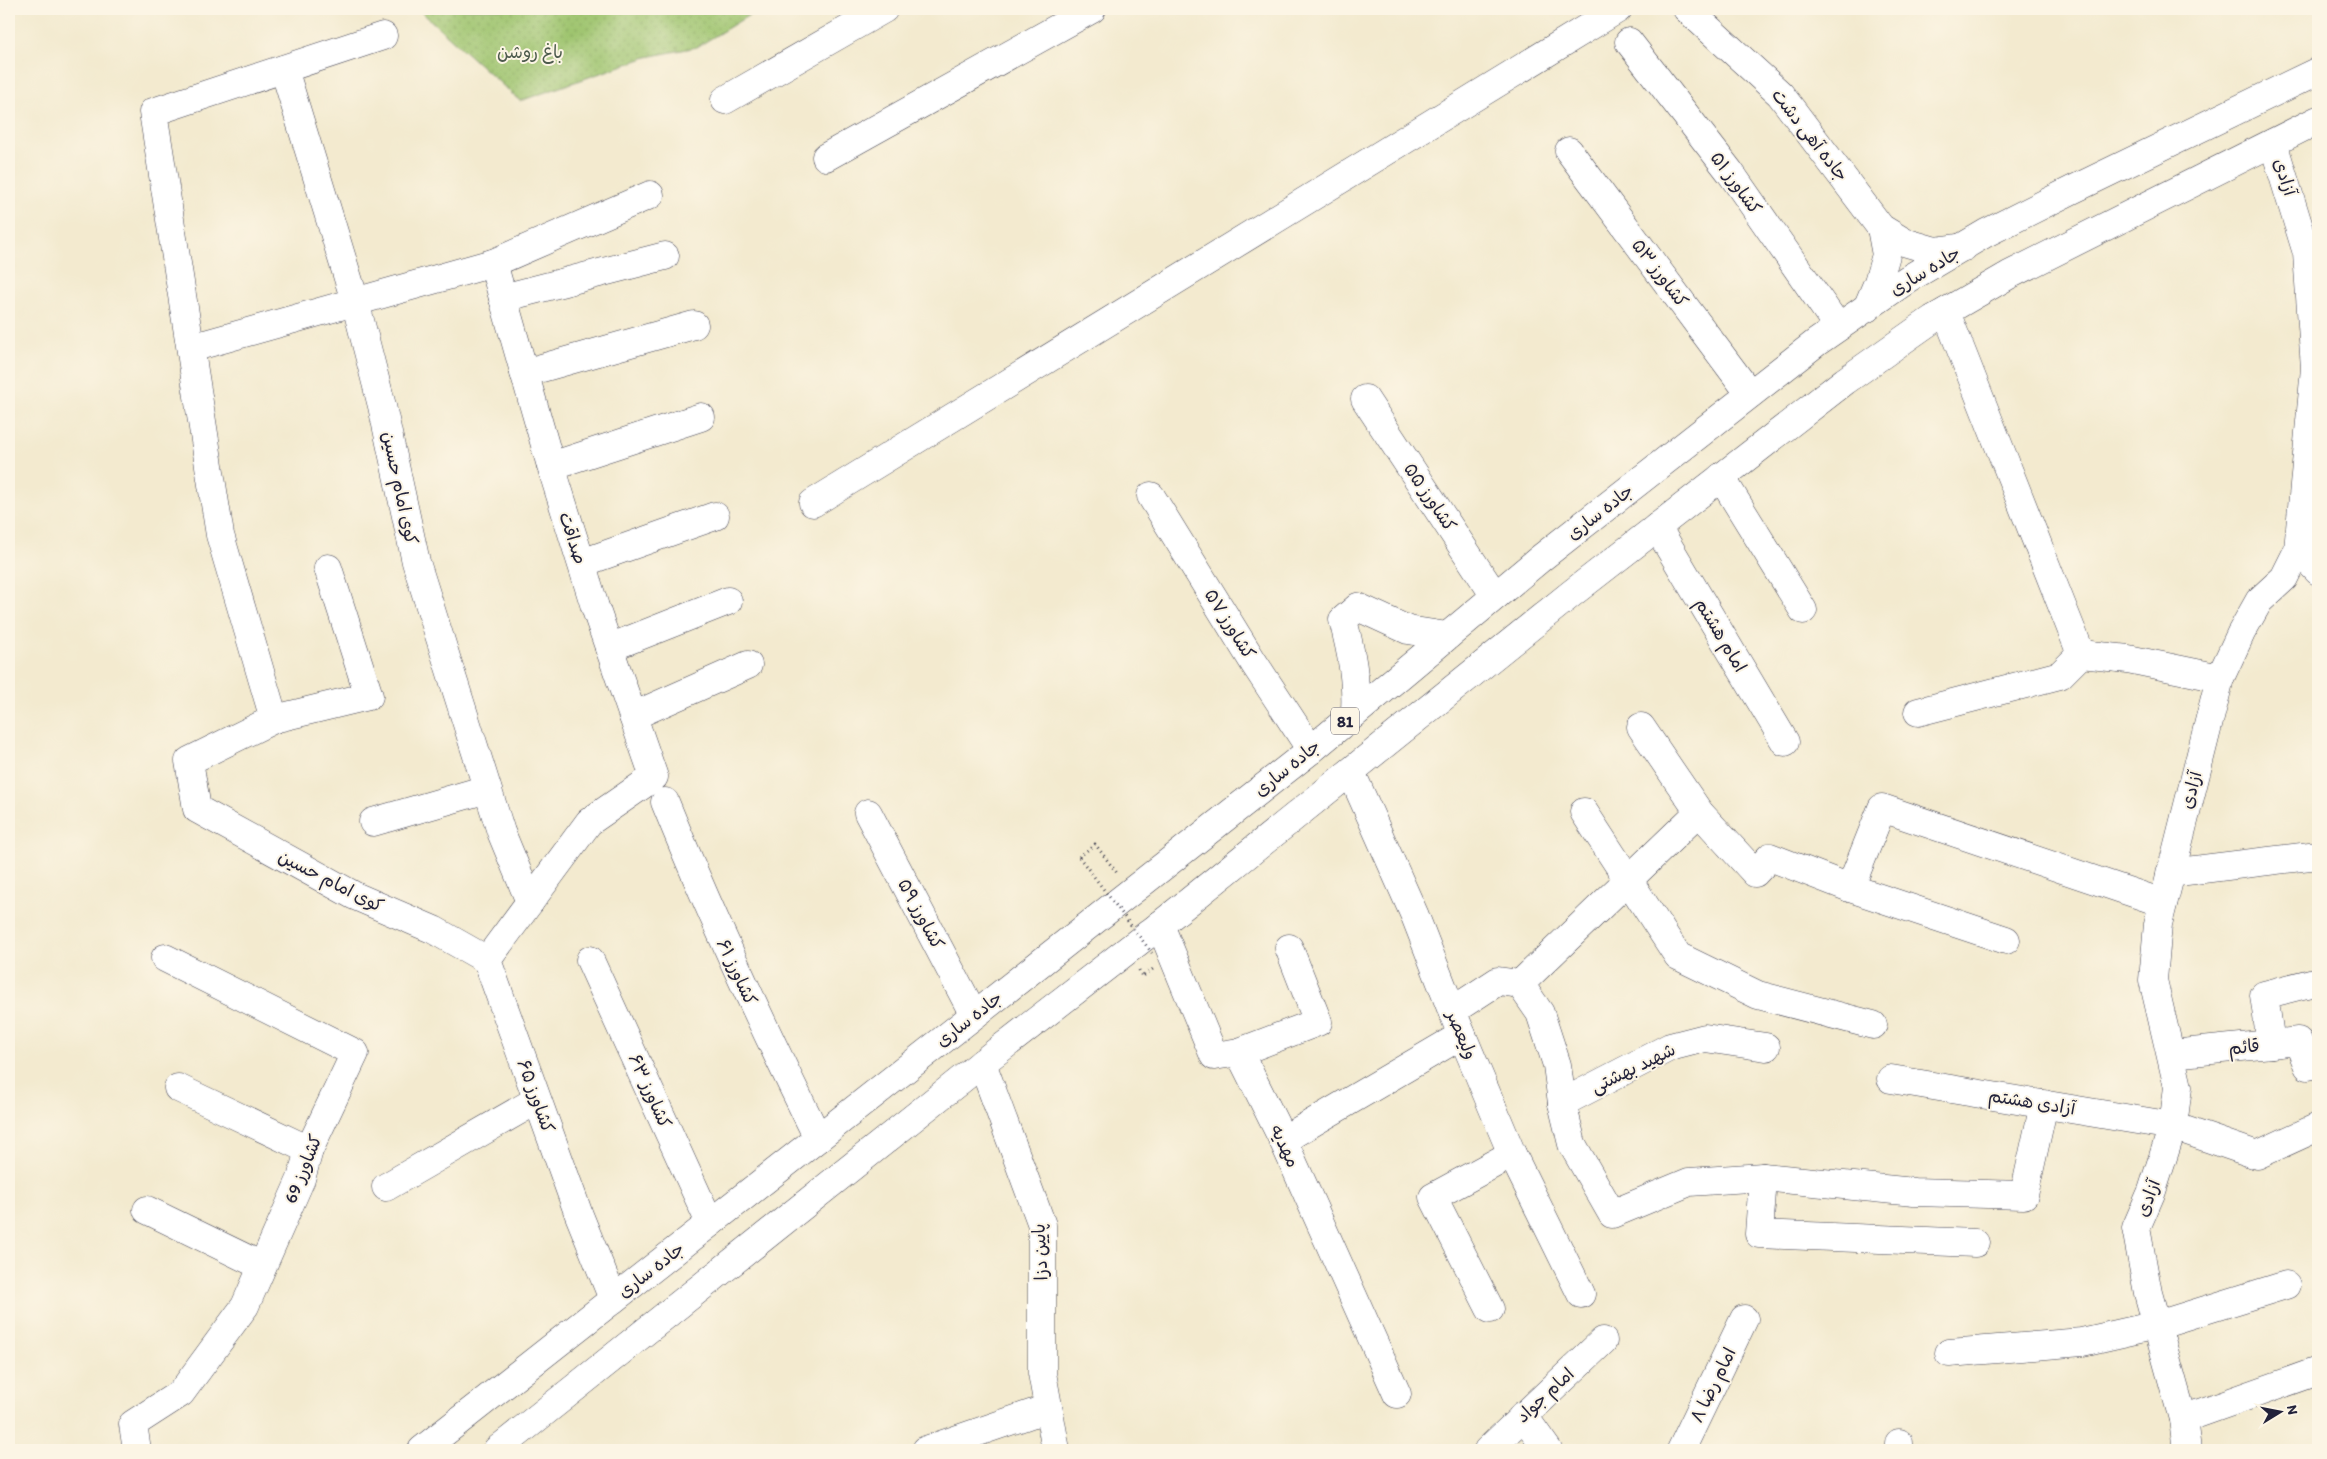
<svg xmlns="http://www.w3.org/2000/svg" width="2327" height="1459" viewBox="0 0 2327 1459" font-family="Itim,'Playpen Sans Arabic',sans-serif">
<defs>
<pattern id="green-dots" width="8" height="8" patternUnits="userSpaceOnUse" patternTransform="scale(1.25)"><rect width="8" height="8" fill="#9ec46e"/><path d="M2 2h.1M6 6h.1" fill="none" stroke="#88a860" stroke-width="1.8" stroke-linecap="round"/></pattern>
</defs>
<rect width="100%" height="100%" fill="#fcf5e5"/>
<filter id="ink" filterUnits="userSpaceOnUse"><feTurbulence type="fractalNoise" baseFrequency=".02" numOctaves="2"/><feDisplacementMap in="SourceGraphic" scale="10" xChannelSelector="R" yChannelSelector="G"/><feConvolveMatrix kernelMatrix="1 2 1 2 8 2 1 2 1" color-interpolation-filters="sRGB"/></filter>
<filter id="wash" filterUnits="userSpaceOnUse"><feTurbulence type="fractalNoise" baseFrequency=".0096" numOctaves="4" result="noise"/><feDisplacementMap in="SourceGraphic" scale="20" xChannelSelector="R" yChannelSelector="G"/><feGaussianBlur stdDeviation="1.12" result="paint"/><feColorMatrix in="noise" values="0 0 0 0 0 0 0 0 0 0 0 0 0 0 0 0 0 1.4 0 .05"/><feComposite in="paint" operator="in"/></filter>
<g filter="url(#wash)">
<rect width="100%" height="100%" fill="#f3eacf"/>
<polygon fill="url(#green-dots)" stroke="#607354" points="418,9 759,9 697,47 647,57 520,101"/>
</g>
<g filter="url(#ink)">
<g fill="none" stroke-linecap="round" stroke-linejoin="round">
<defs>
<g id="minor">
<polyline points="1687,9 1780,94 1881,228 1904,242 1935,251 1964,247"/>
<polyline points="1629,42 1730,172 1838,327"/>
<polyline points="284,69 355,301 382,406 416,562 501,832 530,902"/>
<polyline points="725,100 884,9"/>
<polyline points="1569,151 1750,394"/>
<polyline points="826,157 1092,9"/>
<polyline points="493,263 650,195"/>
<polyline points="503,298 665,256"/>
<polyline points="1867,308 1878,282 1886,255 1881,228"/>
<polyline points="1946,312 2081,654 2128,659 2220,678"/>
<polyline points="191,348 493,263 551,466 595,607 654,777 589,822 487,960 579,1215 613,1299"/>
<polyline points="524,373 694,325"/>
<polyline points="1365,399 1495,596"/>
<polyline points="551,466 701,417"/>
<polyline points="1721,477 1803,610"/>
<polyline points="1151,496 1254,663 1311,750"/>
<polyline points="813,503 1618,9"/>
<polyline points="1657,527 1785,742"/>
<polyline points="2314,545 2298,550 2318,571"/>
<polyline points="582,563 715,516"/>
<polyline points="328,568 369,696 274,719 220,535 153,112 383,36"/>
<polyline points="609,648 728,601"/>
<polyline points="1918,712 2060,675 2081,654"/>
<path d="M1355 713C1357 680 1351 651 1343 620L1358 607 1408 630 1447 636"/>
<polyline points="633,716 748,665"/>
<polyline points="274,719 189,761 197,809 355,896 434,930 487,960"/>
<polyline points="1641,727 1699,812"/>
<polyline points="1351,772 1415,916 1452,1011 1512,1154 1581,1294"/>
<path d="M665 802C711 916 763 1027 818 1138"/>
<polyline points="1584,812 1678,956 1758,995 1873,1025"/>
<polyline points="868,813 974,1015"/>
<polyline points="373,822 487,789"/>
<polyline points="2170,873 2318,855"/>
<polyline points="1850,888 2006,940"/>
<polyline points="1160,925 1214,1056 1239,1052 1283,1140 1397,1394"/>
<polyline points="590,960 710,1223"/>
<polyline points="1520,984 1540,1013 1557,1065 1562,1103 1572,1144 1612,1214 1689,1182 1763,1177 1914,1192 2024,1195 2044,1104"/>
<polyline points="1452,1011 1498,981 1520,984 1699,812 1755,873 1770,857 1850,888 1882,808 2163,903"/>
<polyline points="2271,1044 2298,1041 2308,1066 2318,1062"/>
<polyline points="1239,1052 1318,1022 1289,948"/>
<polyline points="2172,1054 2271,1044 2264,995 2318,981"/>
<polyline points="982,1063 1042,1225 1042,1373 1056,1450"/>
<polyline points="1891,1079 2173,1126 2257,1155 2318,1127"/>
<polyline points="178,1088 309,1150"/>
<polyline points="1562,1103 1670,1047 1705,1038 1766,1047"/>
<polyline points="1283,1140 1462,1035"/>
<polyline points="1763,1177 1759,1234 1975,1243"/>
<polyline points="386,1187 537,1100"/>
<polyline points="147,1210 262,1266"/>
<polyline points="1490,1309 1433,1197 1512,1154"/>
<polyline points="1949,1353 2082,1342 2157,1325 2286,1285"/>
<polyline points="1523,1415 1548,1450"/>
<polyline points="2183,1419 2318,1371"/>
<polyline points="1899,1443 1899,1450"/>
<polyline points="137,1450 133,1424 181,1393 245,1306 301,1179 309,1150 355,1053 165,958"/>
<polyline points="926,1450 1048,1408"/>
<polyline points="1488,1450 1603,1341"/>
<polyline points="1681,1450 1744,1319"/>
<polyline points="2187,1450 2183,1419 2148,1293 2136,1228 2152,1191 2173,1126 2178,1087 2153,980 2158,924 2220,678 2241,633 2259,601 2284,578 2298,550 2315,368 2307,253 2273,143"/>
</g>
<g id="highway">
<polyline points="422,1450 1311,750 1541,558 1817,342 1908,279 1986,233 2072,190 2318,71"/>
<polyline points="497,1450 982,1063 1160,925 1571,594 1845,381 1933,319 2009,275 2318,120"/>
</g>
</defs>
<use href="#minor" stroke="#414051" stroke-width="29"/>
<use href="#highway" stroke="#414051" stroke-width="29"/>
<g stroke="#414051" stroke-width="3" stroke-dasharray="1 4" stroke-linecap="butt">
<polyline points="1079,857 1095,844 1117,873"/>
<polyline points="1139,970 1142,977 1153,969"/>
</g>
<use href="#minor" stroke="#fff" stroke-width="28"/>
<use href="#highway" stroke="#fff" stroke-width="28"/>
<polyline stroke="#414051" stroke-width="3" stroke-dasharray="1 4" stroke-linecap="butt" points="1079,857 1152,953"/>
</g>
</g>
<g text-anchor="middle" dominant-baseline="central" stroke-width="4" stroke-linejoin="round" paint-order="stroke">
<rect fill="#fcf5e5" stroke="#63616e" stroke-width="1" x="1331" y="707.5" width="28" height="27" rx="4"/>
<g font-size="16" font-weight="bold" fill="#22223b">
<text x="1345" y="721">81</text>
</g>
<g font-size="18" fill="#4d5b4d" stroke="#fcf5e5">
<text x="530" y="52">باغ روشن</text>
</g>
<g font-size="18" fill="#22223b" stroke="#fcf5e5">
<text transform="translate(1810 135) rotate(52)">جاده آهی دشت</text>
<text transform="translate(2285 177) rotate(72)">آزادی</text>
<text transform="translate(1736 183) rotate(54)">کشاورز ۵۱</text>
<text transform="translate(1925 271) rotate(-31)">جاده ساری</text>
<text transform="translate(1660 273) rotate(53)">کشاورز ۵۳</text>
<text transform="translate(400 488) rotate(78)">کوی امام حسین</text>
<text transform="translate(1430 497) rotate(56)">کشاورز ۵۵</text>
<text transform="translate(1600 512) rotate(-38)">جاده ساری</text>
<text transform="translate(573 538) rotate(72)">صداقت</text>
<text transform="translate(1230 624) rotate(58)">کشاورز ۵۷</text>
<text transform="translate(1721 635) rotate(59)">امام هشتم</text>
<text transform="translate(1287 768) rotate(-39)">جاده ساری</text>
<text transform="translate(2191 790) rotate(-75)">آزادی</text>
<text transform="translate(331 881) rotate(27)">کوی امام حسین</text>
<text transform="translate(921 914) rotate(62)">کشاورز ۵۹</text>
<text transform="translate(737 972) rotate(65)">کشاورز ۶۱</text>
<text transform="translate(969 1019) rotate(-38)">جاده ساری</text>
<text transform="translate(1462 1035) rotate(67)">ولیعصر</text>
<text transform="translate(2244 1047) rotate(-6)">قائم</text>
<text transform="translate(1633 1068) rotate(-26)">شهید بهشتی</text>
<text transform="translate(650 1091) rotate(66)">کشاورز ۶۳</text>
<text transform="translate(536 1096) rotate(70)">کشاورز ۶۵</text>
<text transform="translate(2032 1102) rotate(9)">آزادی هشتم</text>
<text transform="translate(1285 1146) rotate(65)">مهدیه</text>
<text transform="translate(303 1169) rotate(-68)">کشاورز 69</text>
<text transform="translate(2148 1198) rotate(-69)">آزادی</text>
<text transform="translate(1040 1252) rotate(-93)">پایین دزا</text>
<text transform="translate(651 1270) rotate(-38)">جاده ساری</text>
<text transform="translate(1713 1385) rotate(-64)">امام رضا ۸</text>
<text transform="translate(1545 1395) rotate(-43)">امام جواد</text>
</g>
</g>
<rect width="2327" height="1459" fill="none" stroke="#fcf5e5" stroke-width="30"/>
<g transform="translate(2280 1412) rotate(80)" stroke="#fcf5e5" stroke-width="4" paint-order="stroke">
<path d="M0-4L9 19L0 12L-9 19Z" fill="#22223b"/>
<text y="-8" font-size="14" font-weight="bold" text-anchor="middle" fill="#22223b">N</text>
</g>
</svg>
